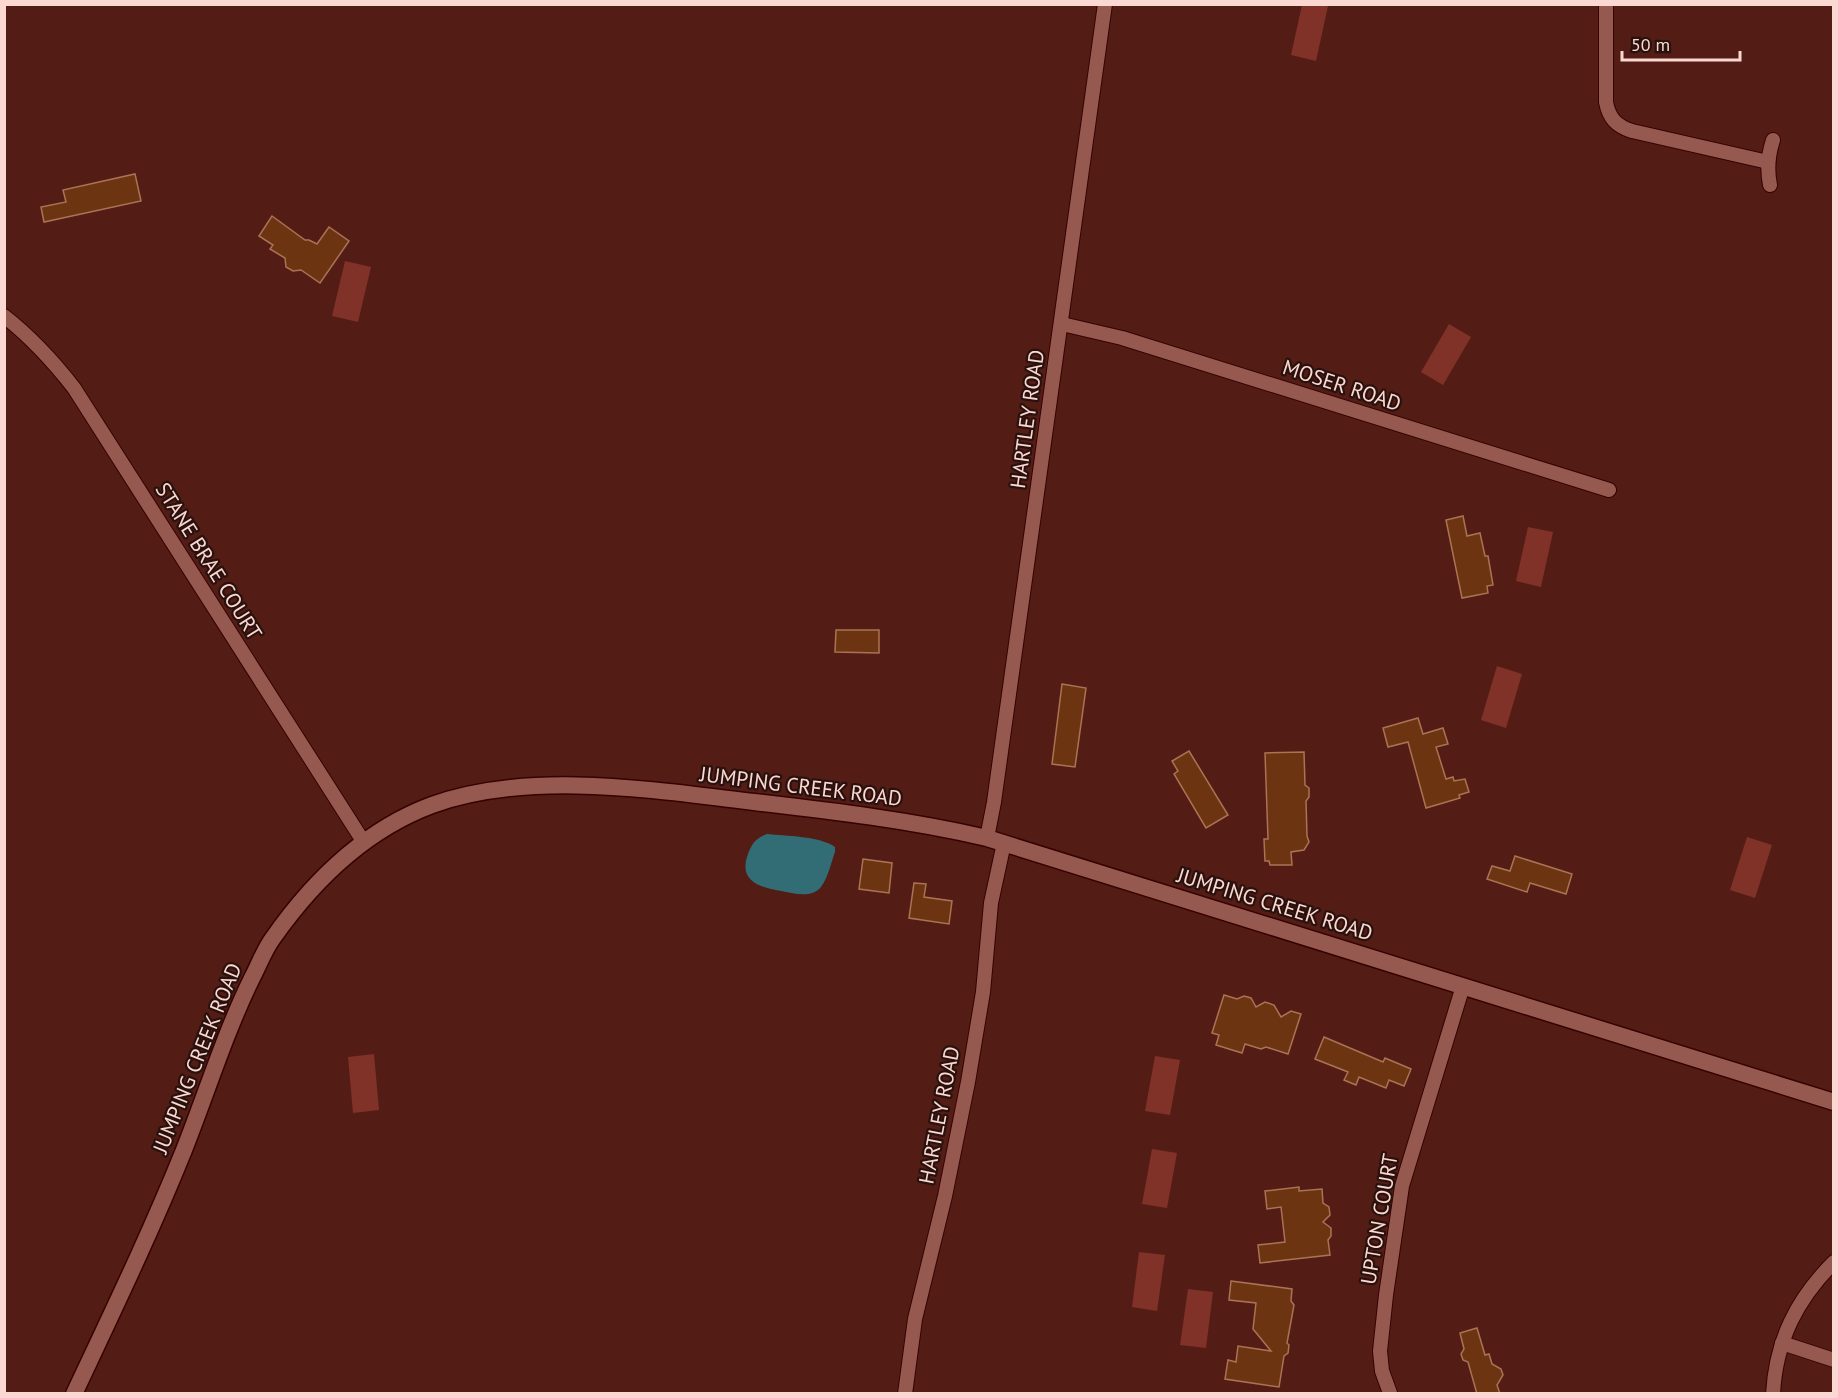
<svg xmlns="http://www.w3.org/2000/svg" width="1838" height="1398" viewBox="0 0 1838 1398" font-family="'PT Sans',sans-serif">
<rect width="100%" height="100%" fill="#531d16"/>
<g fill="#803128">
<polygon points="1302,5 1328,6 1316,61 1291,55"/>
<polygon points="345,261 371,267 358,322 332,316"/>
<polygon points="1449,324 1471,337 1443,385 1421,372"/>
<polygon points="1528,527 1553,532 1541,587 1516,581"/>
<polygon points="1497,666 1522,674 1506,728 1481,720"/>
<polygon points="1747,837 1772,845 1755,898 1730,890"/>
<polygon points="374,1054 379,1110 353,1113 348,1057"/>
<polygon points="1155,1056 1180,1060 1170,1115 1145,1111"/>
<polygon points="1152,1149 1177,1153 1167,1208 1142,1204"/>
<polygon points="1139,1252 1165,1255 1157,1311 1132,1307"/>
<polygon points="1188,1289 1213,1292 1206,1348 1180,1345"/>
</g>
<path fill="#326c75" d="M767 834C785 836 820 836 835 847V852C831 863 828 878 821 887 811 899 793 893 781 891 759 887 738 881 748 854 752 843 756 838 767 834Z"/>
<g fill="#6c3410" stroke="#ab7355" stroke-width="1.5">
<polygon points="135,174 141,201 44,222 41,207 66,202 63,190"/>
<polygon points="272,216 305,240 309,240 317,244 329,227 349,241 320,283 301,270 293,271 286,267 285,258 270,249 273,245 259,236"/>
<polygon points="1463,516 1467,536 1480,533 1485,556 1488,556 1493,585 1487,586 1488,593 1462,598 1446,520"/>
<polygon points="836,630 879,630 879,653 835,652"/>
<polygon points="1062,684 1086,688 1075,767 1052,764"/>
<polygon points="1418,718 1423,734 1443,728 1448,744 1436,747 1446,779 1453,777 1454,781 1465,779 1469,792 1459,795 1460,798 1426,808 1408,742 1388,747 1383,728"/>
<polygon points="1189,751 1228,815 1206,828 1174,774 1178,771 1172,761"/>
<polygon points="1304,752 1305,785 1309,788 1309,797 1306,801 1307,836 1309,842 1304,850 1291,852 1292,865 1270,865 1269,861 1265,861 1264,839 1268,839 1265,753"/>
<polygon points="1515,856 1572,874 1566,894 1530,883 1527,892 1487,879 1492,866 1510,871"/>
<polygon points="863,859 892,863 889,893 859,889"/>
<polygon points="914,883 926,884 924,897 952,901 949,924 909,918"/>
<polygon points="1224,995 1237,999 1244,996 1251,998 1256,1007 1265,1002 1274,1005 1281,1017 1291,1011 1301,1014 1288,1054 1266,1047 1261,1049 1245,1044 1242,1053 1216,1045 1219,1035 1212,1033"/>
<polygon points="1324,1037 1383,1062 1385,1058 1411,1069 1404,1086 1389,1080 1386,1088 1359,1077 1356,1085 1344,1080 1348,1072 1315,1059"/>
<polygon points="1299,1187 1299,1191 1322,1189 1323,1203 1329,1207 1330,1215 1323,1222 1331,1228 1331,1236 1328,1240 1330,1255 1260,1263 1258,1245 1285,1242 1281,1207 1267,1209 1265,1191"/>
<polygon points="1231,1281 1292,1289 1291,1301 1294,1305 1287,1343 1289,1345 1288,1353 1284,1356 1279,1387 1225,1379 1228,1360 1236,1362 1238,1346 1271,1351 1253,1329 1256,1303 1229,1300"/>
<polygon points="1477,1328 1485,1355 1489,1354 1492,1364 1501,1369 1503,1375 1497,1385 1500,1394 1477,1394 1468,1362 1463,1360 1461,1354 1464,1349 1460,1333"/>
</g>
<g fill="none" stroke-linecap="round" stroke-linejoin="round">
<defs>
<g id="minor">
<path d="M1606 4V102C1609 118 1616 126 1632 131L1768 162"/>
<path d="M1770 185C1767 170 1768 155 1773 140"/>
<path d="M4 316C32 338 53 361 74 388L363 841"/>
<polyline points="1062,324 1122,338 1609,490"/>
<polyline points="987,838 994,802 1105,4"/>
<polyline points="1782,1343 1834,1360"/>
<polyline points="1390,1393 1382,1371 1380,1351 1386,1295 1402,1186 1463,986"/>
<polyline points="905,1394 915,1319 945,1196 968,1082 983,992 991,903 1004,843"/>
<path d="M1773 1394C1776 1340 1797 1299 1834 1262"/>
</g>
<path id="secondary" d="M74 1394C112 1313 151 1232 184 1150 207 1092 225 1033 252 978 259 965 264 950 273 938 313 881 365 830 432 805 529 770 653 790 754 802 832 811 910 820 987 838L1834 1102"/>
</defs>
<use href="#minor" stroke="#360201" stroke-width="16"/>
<use href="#secondary" stroke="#360201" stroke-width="19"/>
<use href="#minor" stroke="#965950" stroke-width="14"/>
<use href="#secondary" stroke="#965950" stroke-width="16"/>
</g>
<g text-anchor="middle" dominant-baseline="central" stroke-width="4.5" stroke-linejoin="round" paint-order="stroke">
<g font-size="21" fill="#fcd8d2" stroke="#29110d">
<text transform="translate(1342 385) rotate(18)">MOSER ROAD</text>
<text transform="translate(1027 419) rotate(-82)">HARTLEY ROAD</text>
<text transform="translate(209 561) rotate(58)">STANE BRAE COURT</text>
<text transform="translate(801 786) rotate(7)">JUMPING CREEK ROAD</text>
<text transform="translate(1275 904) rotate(17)">JUMPING CREEK ROAD</text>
<text transform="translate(197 1058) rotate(-68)">JUMPING CREEK ROAD</text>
<text transform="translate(939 1115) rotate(-79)">HARTLEY ROAD</text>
<text transform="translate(1379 1219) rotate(-80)">UPTON COURT</text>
</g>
</g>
<rect width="1838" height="1398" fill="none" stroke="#fcd8d2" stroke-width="12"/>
<path d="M1622 51v9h118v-9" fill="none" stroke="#fcd8d2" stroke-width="3"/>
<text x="1631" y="51" font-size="18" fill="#fcd8d2" stroke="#29110d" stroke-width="4.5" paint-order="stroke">50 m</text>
</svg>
